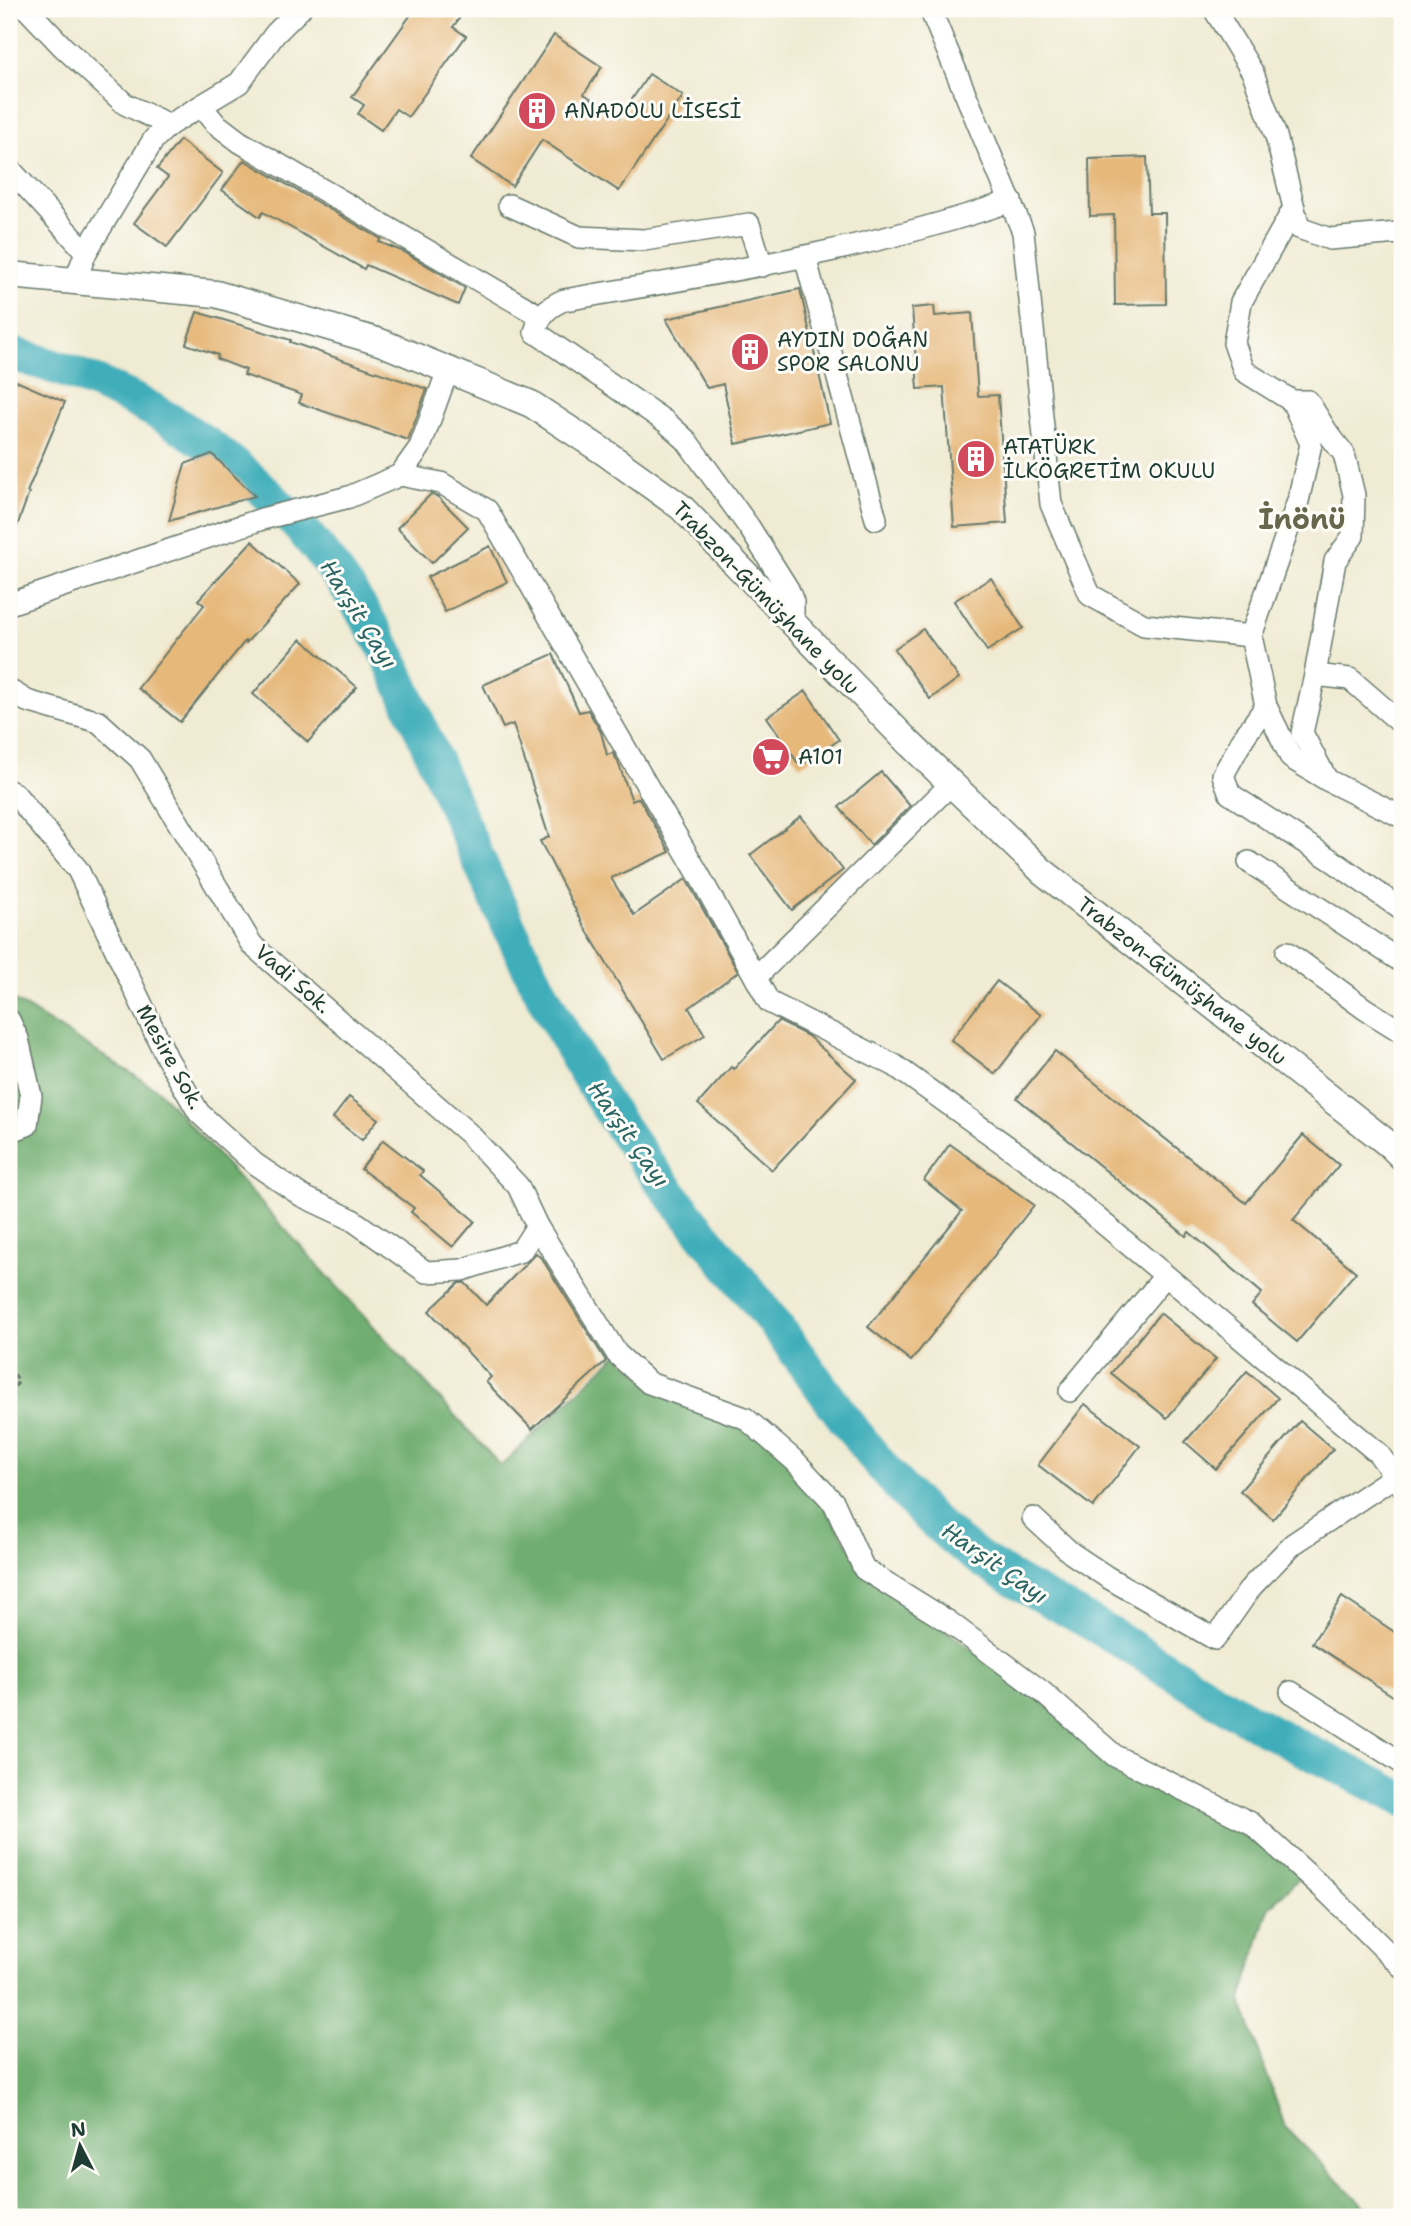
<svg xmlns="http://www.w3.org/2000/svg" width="1411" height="2226" viewBox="0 0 1411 2226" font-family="'Shantell Sans',sans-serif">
<rect width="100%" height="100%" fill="#fdfcf7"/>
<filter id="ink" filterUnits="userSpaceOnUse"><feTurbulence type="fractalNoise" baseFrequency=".0143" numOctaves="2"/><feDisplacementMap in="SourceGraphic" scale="14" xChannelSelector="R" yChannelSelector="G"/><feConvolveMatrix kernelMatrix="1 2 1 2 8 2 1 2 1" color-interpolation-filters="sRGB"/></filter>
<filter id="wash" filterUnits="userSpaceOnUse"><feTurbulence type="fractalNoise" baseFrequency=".00686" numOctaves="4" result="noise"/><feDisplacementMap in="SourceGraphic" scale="28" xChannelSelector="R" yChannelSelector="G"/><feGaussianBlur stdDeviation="1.57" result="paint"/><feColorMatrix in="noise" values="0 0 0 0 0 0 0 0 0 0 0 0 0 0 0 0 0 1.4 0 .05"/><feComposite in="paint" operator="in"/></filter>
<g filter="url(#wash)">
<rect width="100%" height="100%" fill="#f0ebd3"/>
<polygon fill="#6fad6f" stroke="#477552" stroke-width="2" points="9,997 158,1090 501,1466 617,1354 649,1383 745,1418 795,1461 864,1569 1115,1756 1251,1823 1305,1872 1269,1908 1241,2000 1285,2127 1375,2217 9,2217"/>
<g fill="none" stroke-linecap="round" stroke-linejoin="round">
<path stroke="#3faeba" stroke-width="35" d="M9 353C178 398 301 496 385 649 451 791 506 939 586 1073 640 1164 713 1243 777 1327 831 1398 881 1478 949 1535 993 1573 1048 1598 1098 1627 1157 1662 1214 1701 1275 1734 1316 1757 1360 1776 1402 1799"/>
</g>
<g id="blocks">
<g fill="#e6b87a">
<polygon points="415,9 466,9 453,27 466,36 408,117 396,109 381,130 358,114 364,105 352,97"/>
<polygon points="554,35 602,67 584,94 620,117 649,74 683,96 619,191 542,140 512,186 471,159"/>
<polygon points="180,140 223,173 167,247 134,223 168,177 157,169"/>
<polygon points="1147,157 1149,213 1165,213 1166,304 1115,305 1114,215 1090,216 1089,159"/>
<polygon points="244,160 381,239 379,242 404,252 465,288 458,305 366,265 364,269 263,212 260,217 222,190"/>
<polygon points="800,289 830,423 736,444 723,384 707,388 666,319"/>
<polygon points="934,306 935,316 972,313 978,396 998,395 1007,523 954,527 944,387 918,389 912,308"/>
<polygon points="197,312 291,340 290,342 427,389 408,440 299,403 302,395 244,375 246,370 217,359 218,355 186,344"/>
<polygon points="9,378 65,402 27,492 29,493 11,543 9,543"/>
<polygon points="212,454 255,496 169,521 185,464"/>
<polygon points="431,494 438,497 468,527 432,563 397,528"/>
<polygon points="252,541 300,584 246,643 245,641 180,722 138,688 204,605 198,600"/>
<polygon points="490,546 507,582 445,612 427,577"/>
<polygon points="991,578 1023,628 987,651 954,601"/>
<polygon points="923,629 959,678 930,699 894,649"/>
<polygon points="301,639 357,687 308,742 253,694"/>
<polygon points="553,654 579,712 588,710 601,732 607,755 613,753 618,762 632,801 639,798 670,852 611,878 634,915 686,879 738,972 689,1008 705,1035 664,1059 584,926 540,841 549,837 513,724 503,728 483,685"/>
<polygon points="806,691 839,740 800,766 767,717"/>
<polygon points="881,772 910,806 871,845 839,807"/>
<polygon points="801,816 843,870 792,910 750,855"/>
<polygon points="997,981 1041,1015 995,1074 951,1040"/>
<polygon points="778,1021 808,1036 856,1079 772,1170 698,1104 731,1067 734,1069"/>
<polygon points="1055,1051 1246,1203 1303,1135 1339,1165 1293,1220 1356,1272 1297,1342 1252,1305 1262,1293 1189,1232 1186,1236 1017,1098"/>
<polygon points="349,1097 378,1119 362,1140 333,1118"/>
<polygon points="383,1140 423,1171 420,1175 475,1221 453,1247 411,1212 414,1208 361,1169"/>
<polygon points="950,1144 1034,1205 911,1361 868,1327 962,1211 924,1180"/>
<polygon points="536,1253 542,1259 606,1361 532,1429 486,1382 491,1377 429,1311 459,1283 465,1283 486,1305"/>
<polygon points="1160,1313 1216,1359 1167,1418 1111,1373"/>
<polygon points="1247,1371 1278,1398 1216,1469 1185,1442"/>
<polygon points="1085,1404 1140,1446 1093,1507 1038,1465"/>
<polygon points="1300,1421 1333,1449 1273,1519 1240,1491"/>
<polygon points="1342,1597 1402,1637 1402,1702 1312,1643"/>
</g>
</g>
</g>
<g filter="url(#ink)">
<use href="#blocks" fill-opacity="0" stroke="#687a6c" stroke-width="2"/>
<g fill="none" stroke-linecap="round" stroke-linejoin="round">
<defs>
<g id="minor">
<polyline points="27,9 63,47 125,104 169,125"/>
<polyline points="930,9 1023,232 1051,504 1090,595 1144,625 1251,636"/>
<polyline points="1214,9 1253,73 1276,136 1299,228 1330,239 1398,233 1402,236"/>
<polyline points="201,106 215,123 240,142 540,316"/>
<polyline points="9,168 86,252"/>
<polyline points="509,205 579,237 644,240 749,224 762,266"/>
<polyline points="1294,208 1241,302 1234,343 1244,371 1292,401 1311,444 1298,501 1251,636 1266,706 1291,758 1327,780 1402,817"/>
<polyline points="805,257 876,519"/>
<polyline points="75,281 86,252 154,139 169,125 239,83 275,34 300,9"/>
<polyline points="1292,401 1308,401 1327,432 1344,454 1354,495 1353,536 1335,561 1315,675"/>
<polyline points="400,475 441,483 487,510 699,875 769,1002 894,1065 1036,1167 1378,1453 1402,1486"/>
<polyline points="9,604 262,519 349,497 400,475 420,447 448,370"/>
<path d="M793 625V602L788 589 749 527 686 440 666 422 535 332C540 315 547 307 564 300 714 274 866 251 1011 201"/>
<polyline points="9,690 27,701 99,722 140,759 252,945 468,1133 518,1186 537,1226 521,1251 462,1270 426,1272 351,1219 302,1196 255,1164 199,1113 167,1058 78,870 15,794 9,791"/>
<polyline points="1266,706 1244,737 1223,775 1230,794 1336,863 1402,910"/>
<polyline points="1326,778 1302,733 1315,675 1350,679 1402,724"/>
<polyline points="1249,862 1402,962"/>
<polyline points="1287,952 1365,1009 1402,1032"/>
<polyline points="756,977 952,783"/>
<polyline points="9,1020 18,1039 31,1096 27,1125 9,1132"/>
<polyline points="537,1226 617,1354 649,1383 745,1418 795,1461 834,1503 864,1569 949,1622 1041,1691 1115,1756 1251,1823 1328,1893 1402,1967"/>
<polyline points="1070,1391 1165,1276"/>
<polyline points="1033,1518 1071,1553 1107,1577 1215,1639 1252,1586 1293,1544 1395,1476"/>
<polyline points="1291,1692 1402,1763"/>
</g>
<polyline id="major" points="9,275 216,294 380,342 531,404 607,454 681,507 908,742 1042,871 1391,1146 1402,1157"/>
</defs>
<use href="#minor" stroke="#687a6c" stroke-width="24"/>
<use href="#major" stroke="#687a6c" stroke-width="29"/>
<polyline stroke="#687a6c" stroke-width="3.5" stroke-dasharray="5 5" stroke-linecap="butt" points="9,1366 19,1382 9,1391"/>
<use href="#minor" stroke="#fff" stroke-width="21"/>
<use href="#major" stroke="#fff" stroke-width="26"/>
</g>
</g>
<defs>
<symbol id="building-disc" viewBox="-11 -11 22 22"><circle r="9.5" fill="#d1495b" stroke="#fdfcf7"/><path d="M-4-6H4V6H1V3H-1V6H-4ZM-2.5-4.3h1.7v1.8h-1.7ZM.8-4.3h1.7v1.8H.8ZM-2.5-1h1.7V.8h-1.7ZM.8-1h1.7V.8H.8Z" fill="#fff"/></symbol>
<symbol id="supermarket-disc" viewBox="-11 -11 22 22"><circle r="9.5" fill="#d1495b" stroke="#fdfcf7"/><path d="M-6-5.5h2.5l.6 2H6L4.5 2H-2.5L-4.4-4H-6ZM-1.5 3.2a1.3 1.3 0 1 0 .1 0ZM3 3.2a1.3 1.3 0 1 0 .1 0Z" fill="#fff"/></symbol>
</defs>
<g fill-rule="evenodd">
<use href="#building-disc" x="515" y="89" width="44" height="44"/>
<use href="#building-disc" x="728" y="330" width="44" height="44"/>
<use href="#building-disc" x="954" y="437" width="44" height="44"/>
<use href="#supermarket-disc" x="749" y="735" width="44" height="44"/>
</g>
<g text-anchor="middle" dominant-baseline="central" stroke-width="6" stroke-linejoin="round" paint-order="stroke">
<g font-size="21" fill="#1f3d34" stroke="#fdfcf7" text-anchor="start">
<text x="564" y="111">ANADOLU LİSESİ</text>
<text x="777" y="340">AYDIN DOĞAN<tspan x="777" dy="24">SPOR SALONU</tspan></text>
<text x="1003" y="447">ATATÜRK<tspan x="1003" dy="24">İLKÖGRETİM OKULU</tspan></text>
<text x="798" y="757">A101</text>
</g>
<g font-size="21" fill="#1f3d34" stroke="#fdfcf7">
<text transform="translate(766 598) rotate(46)">Trabzon-Gümüşhane yolu</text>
<text transform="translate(293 979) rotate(41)">Vadi Sok.</text>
<text transform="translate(1182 981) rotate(38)">Trabzon-Gümüşhane yolu</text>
<text transform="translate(170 1057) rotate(61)">Mesire Sok.</text>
</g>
<g font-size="23" font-style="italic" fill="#2a6563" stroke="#fdfcf7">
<text transform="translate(359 614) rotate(58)">Harşit Çayı</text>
<text transform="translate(629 1134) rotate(55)">Harşit Çayı</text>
<text transform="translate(995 1563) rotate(35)">Harşit Çayı</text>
</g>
<g font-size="28" font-weight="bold" fill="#65684c" stroke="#fdfcf7">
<text x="1302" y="519">İnönü</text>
</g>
</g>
<rect width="1411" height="2226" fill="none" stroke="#fdfcf7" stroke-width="35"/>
<g transform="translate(80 2146) rotate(354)" stroke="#fdfcf7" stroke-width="5" paint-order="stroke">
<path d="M0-5L12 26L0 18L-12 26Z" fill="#1f3d34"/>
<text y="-10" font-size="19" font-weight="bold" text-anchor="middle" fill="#1f3d34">N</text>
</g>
</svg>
